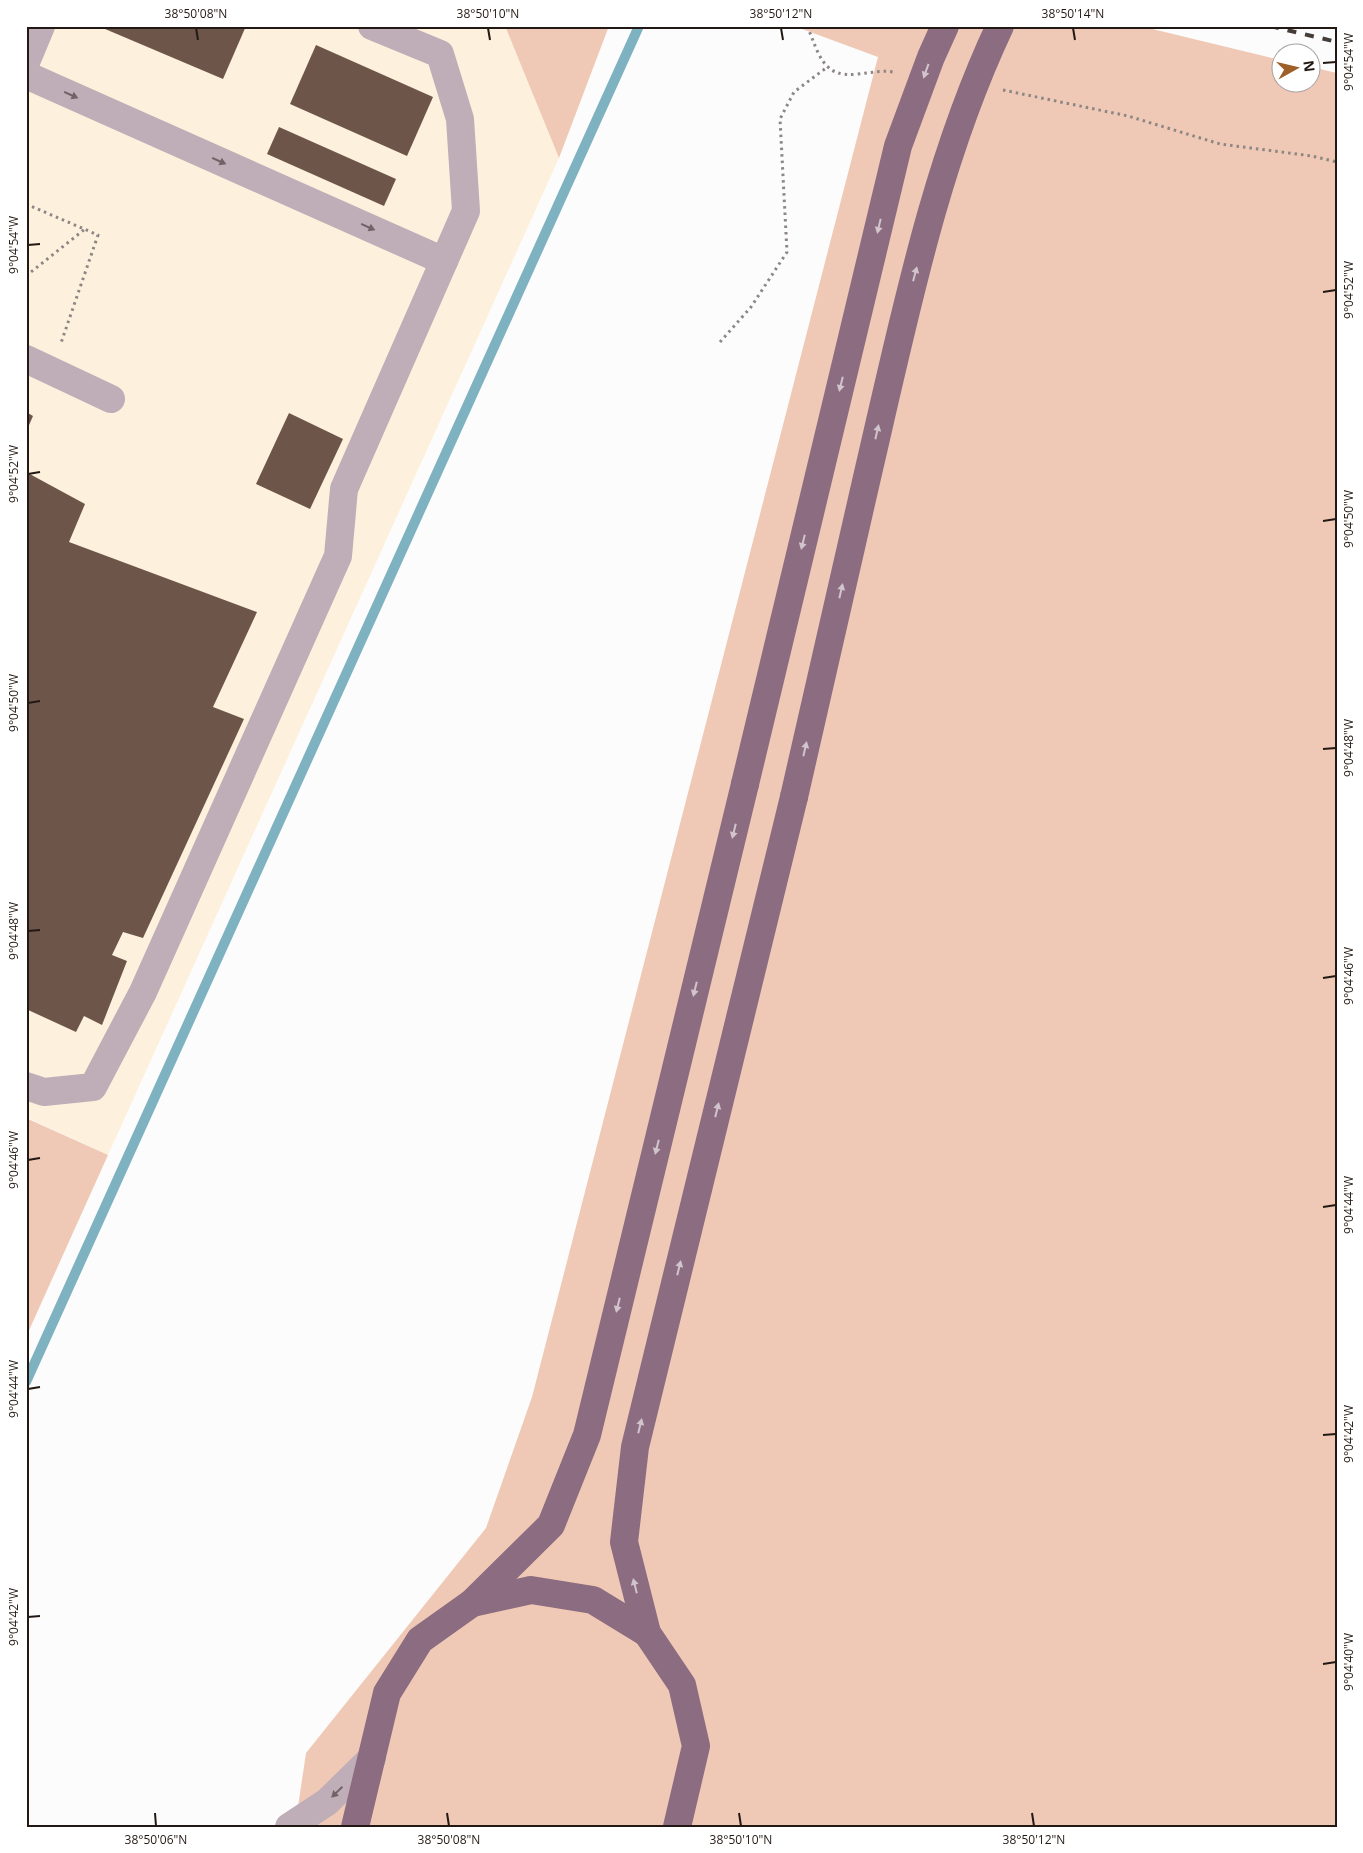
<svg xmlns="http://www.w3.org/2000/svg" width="1363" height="1853" viewBox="0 0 1363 1853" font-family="'Open Sans',sans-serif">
<rect width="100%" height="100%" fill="#fcfcfc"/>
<polygon fill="#fdf0dc" points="26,26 505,26 559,158 108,1155 26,1117"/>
<g fill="#efc9b5">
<polygon points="505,26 609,26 559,158"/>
<polygon points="794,26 1140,26 1280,60 1280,82 1310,82 1311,67 1337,73 1337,1827 295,1827 306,1753 486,1528 532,1397 878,57"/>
<polygon points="26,1118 108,1155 26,1337"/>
</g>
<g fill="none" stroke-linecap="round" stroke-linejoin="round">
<polyline stroke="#7fb2c1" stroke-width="10" points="26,1382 639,26"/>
</g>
<g fill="#6d5649">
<polygon points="98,26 246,26 223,79"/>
<polygon points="316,45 433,97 407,156 290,104"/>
<polygon points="279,127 396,179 384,206 267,154"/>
<polygon points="26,412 33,416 26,432"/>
<polygon points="289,413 343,439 310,509 256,484"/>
<polygon points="26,472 85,504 69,542 257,612 213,707 244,719 143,938 123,932 112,955 127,961 102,1025 84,1016 76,1032 26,1009"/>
</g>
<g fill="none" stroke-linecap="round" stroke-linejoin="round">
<g stroke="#8c8684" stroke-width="3" stroke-dasharray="2.5 4" stroke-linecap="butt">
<path d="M807 26C819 53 822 79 858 74 870 73 881 70 893 72"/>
<polyline points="1003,90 1128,116 1220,144 1312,156 1337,162"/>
<polyline points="26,204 98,235 61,343"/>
<polyline points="26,276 85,229"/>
<polyline points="720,342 751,307 787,252 780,119 794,92 826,68"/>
</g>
<g stroke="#bfadb8" stroke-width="28">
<polyline points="26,62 41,26"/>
<polyline points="26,75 444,261"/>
<polyline points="26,359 111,399"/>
<polyline points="26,1086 44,1092 93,1087 143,992 338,556 344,489 466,211 460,119 440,54 372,26"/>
<polyline points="289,1827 327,1802 372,1758"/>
</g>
<g stroke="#8b6c80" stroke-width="28">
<polyline points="472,1603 531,1590 593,1600 647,1633"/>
<polyline points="355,1827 387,1693 420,1640 472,1603 551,1525 587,1435 745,784"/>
<polyline points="677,1827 696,1746 682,1685 647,1633 624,1542 635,1447 794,797"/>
</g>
<polyline stroke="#463d39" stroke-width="4" stroke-dasharray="9 9" stroke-linecap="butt" points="1270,26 1337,42"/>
<g stroke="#8b6c80" stroke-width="28">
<polyline points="745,784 898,146 931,57 945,26"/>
<path d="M794 797C823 671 851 546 880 421 911 287 941 151 1000 26"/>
</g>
</g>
<defs><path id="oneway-solid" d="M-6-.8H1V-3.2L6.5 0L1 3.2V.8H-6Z" transform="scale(1.25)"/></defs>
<g fill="#d1c4cc">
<use href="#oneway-solid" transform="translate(926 71) rotate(110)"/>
<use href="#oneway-solid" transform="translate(879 226) rotate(103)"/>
<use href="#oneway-solid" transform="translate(915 274) rotate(-75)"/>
<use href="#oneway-solid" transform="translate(841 384) rotate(104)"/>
<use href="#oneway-solid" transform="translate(877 432) rotate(-77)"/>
<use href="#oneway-solid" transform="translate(803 542) rotate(104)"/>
<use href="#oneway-solid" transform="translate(841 591) rotate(-77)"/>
<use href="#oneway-solid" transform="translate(805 749) rotate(-77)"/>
<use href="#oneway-solid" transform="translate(734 831) rotate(104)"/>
<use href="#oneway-solid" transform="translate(695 989) rotate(104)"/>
<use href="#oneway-solid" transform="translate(717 1110) rotate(-76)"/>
<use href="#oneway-solid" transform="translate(657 1147) rotate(104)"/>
<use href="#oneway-solid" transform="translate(679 1268) rotate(-76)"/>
<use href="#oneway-solid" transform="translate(618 1305) rotate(104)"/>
<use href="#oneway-solid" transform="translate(640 1426) rotate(-76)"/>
<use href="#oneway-solid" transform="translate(635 1586) rotate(-104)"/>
</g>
<g fill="#716366">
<use href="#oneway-solid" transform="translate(71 95) rotate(24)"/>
<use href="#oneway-solid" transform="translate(219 161) rotate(24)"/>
<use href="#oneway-solid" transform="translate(368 227) rotate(24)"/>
<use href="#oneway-solid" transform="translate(337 1792) rotate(136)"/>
</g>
<path fill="none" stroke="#231914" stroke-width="2" d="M196 28 198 40M488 28 490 40M781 28 783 40M1073 28 1075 40M1323 63 1336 62M28 245 40 244M1323 292 1336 290M28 474 40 472M1323 521 1336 519M28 703 40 701M1323 749 1336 748M28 931 40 930M1323 978 1336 976M28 1160 40 1158M1323 1207 1336 1205M28 1389 40 1387M1323 1435 1336 1434M28 1617 40 1616M1323 1664 1336 1662M155 1813 156 1826M447 1813 449 1826M739 1813 741 1826M1032 1813 1034 1826"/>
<rect width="1363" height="1853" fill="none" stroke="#ffffff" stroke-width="55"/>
<g transform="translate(1296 68) rotate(82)"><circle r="24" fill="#ffffff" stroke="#a7a3a1"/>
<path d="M0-4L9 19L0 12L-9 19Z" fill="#9f5f29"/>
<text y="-8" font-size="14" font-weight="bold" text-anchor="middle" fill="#231914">N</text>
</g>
<rect x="28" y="28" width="1308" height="1798" fill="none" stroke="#231914" stroke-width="2"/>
<g font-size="12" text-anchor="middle" fill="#231914">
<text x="196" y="18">38°50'08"N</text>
<text x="488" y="18">38°50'10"N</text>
<text x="781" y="18">38°50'12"N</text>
<text x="1073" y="18">38°50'14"N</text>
<text transform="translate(1349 62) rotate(-90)" y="4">9°04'54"W</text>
<text transform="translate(14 245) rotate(-90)" y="4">9°04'54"W</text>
<text transform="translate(1349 290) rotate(-90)" y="4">9°04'52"W</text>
<text transform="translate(14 474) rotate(-90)" y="4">9°04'52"W</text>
<text transform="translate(1349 519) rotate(-90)" y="4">9°04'50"W</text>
<text transform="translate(14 703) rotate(-90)" y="4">9°04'50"W</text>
<text transform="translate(1349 748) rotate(-90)" y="4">9°04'48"W</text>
<text transform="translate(14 931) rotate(-90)" y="4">9°04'48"W</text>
<text transform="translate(1349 976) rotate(-90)" y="4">9°04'46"W</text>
<text transform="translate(14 1160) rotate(-90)" y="4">9°04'46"W</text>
<text transform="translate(1349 1205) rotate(-90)" y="4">9°04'44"W</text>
<text transform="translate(14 1389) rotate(-90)" y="4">9°04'44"W</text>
<text transform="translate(1349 1434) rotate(-90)" y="4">9°04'42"W</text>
<text transform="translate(14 1617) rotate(-90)" y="4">9°04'42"W</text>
<text transform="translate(1349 1662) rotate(-90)" y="4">9°04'40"W</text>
<text x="156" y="1844">38°50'06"N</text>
<text x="449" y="1844">38°50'08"N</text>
<text x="741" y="1844">38°50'10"N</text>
<text x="1034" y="1844">38°50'12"N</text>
</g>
</svg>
